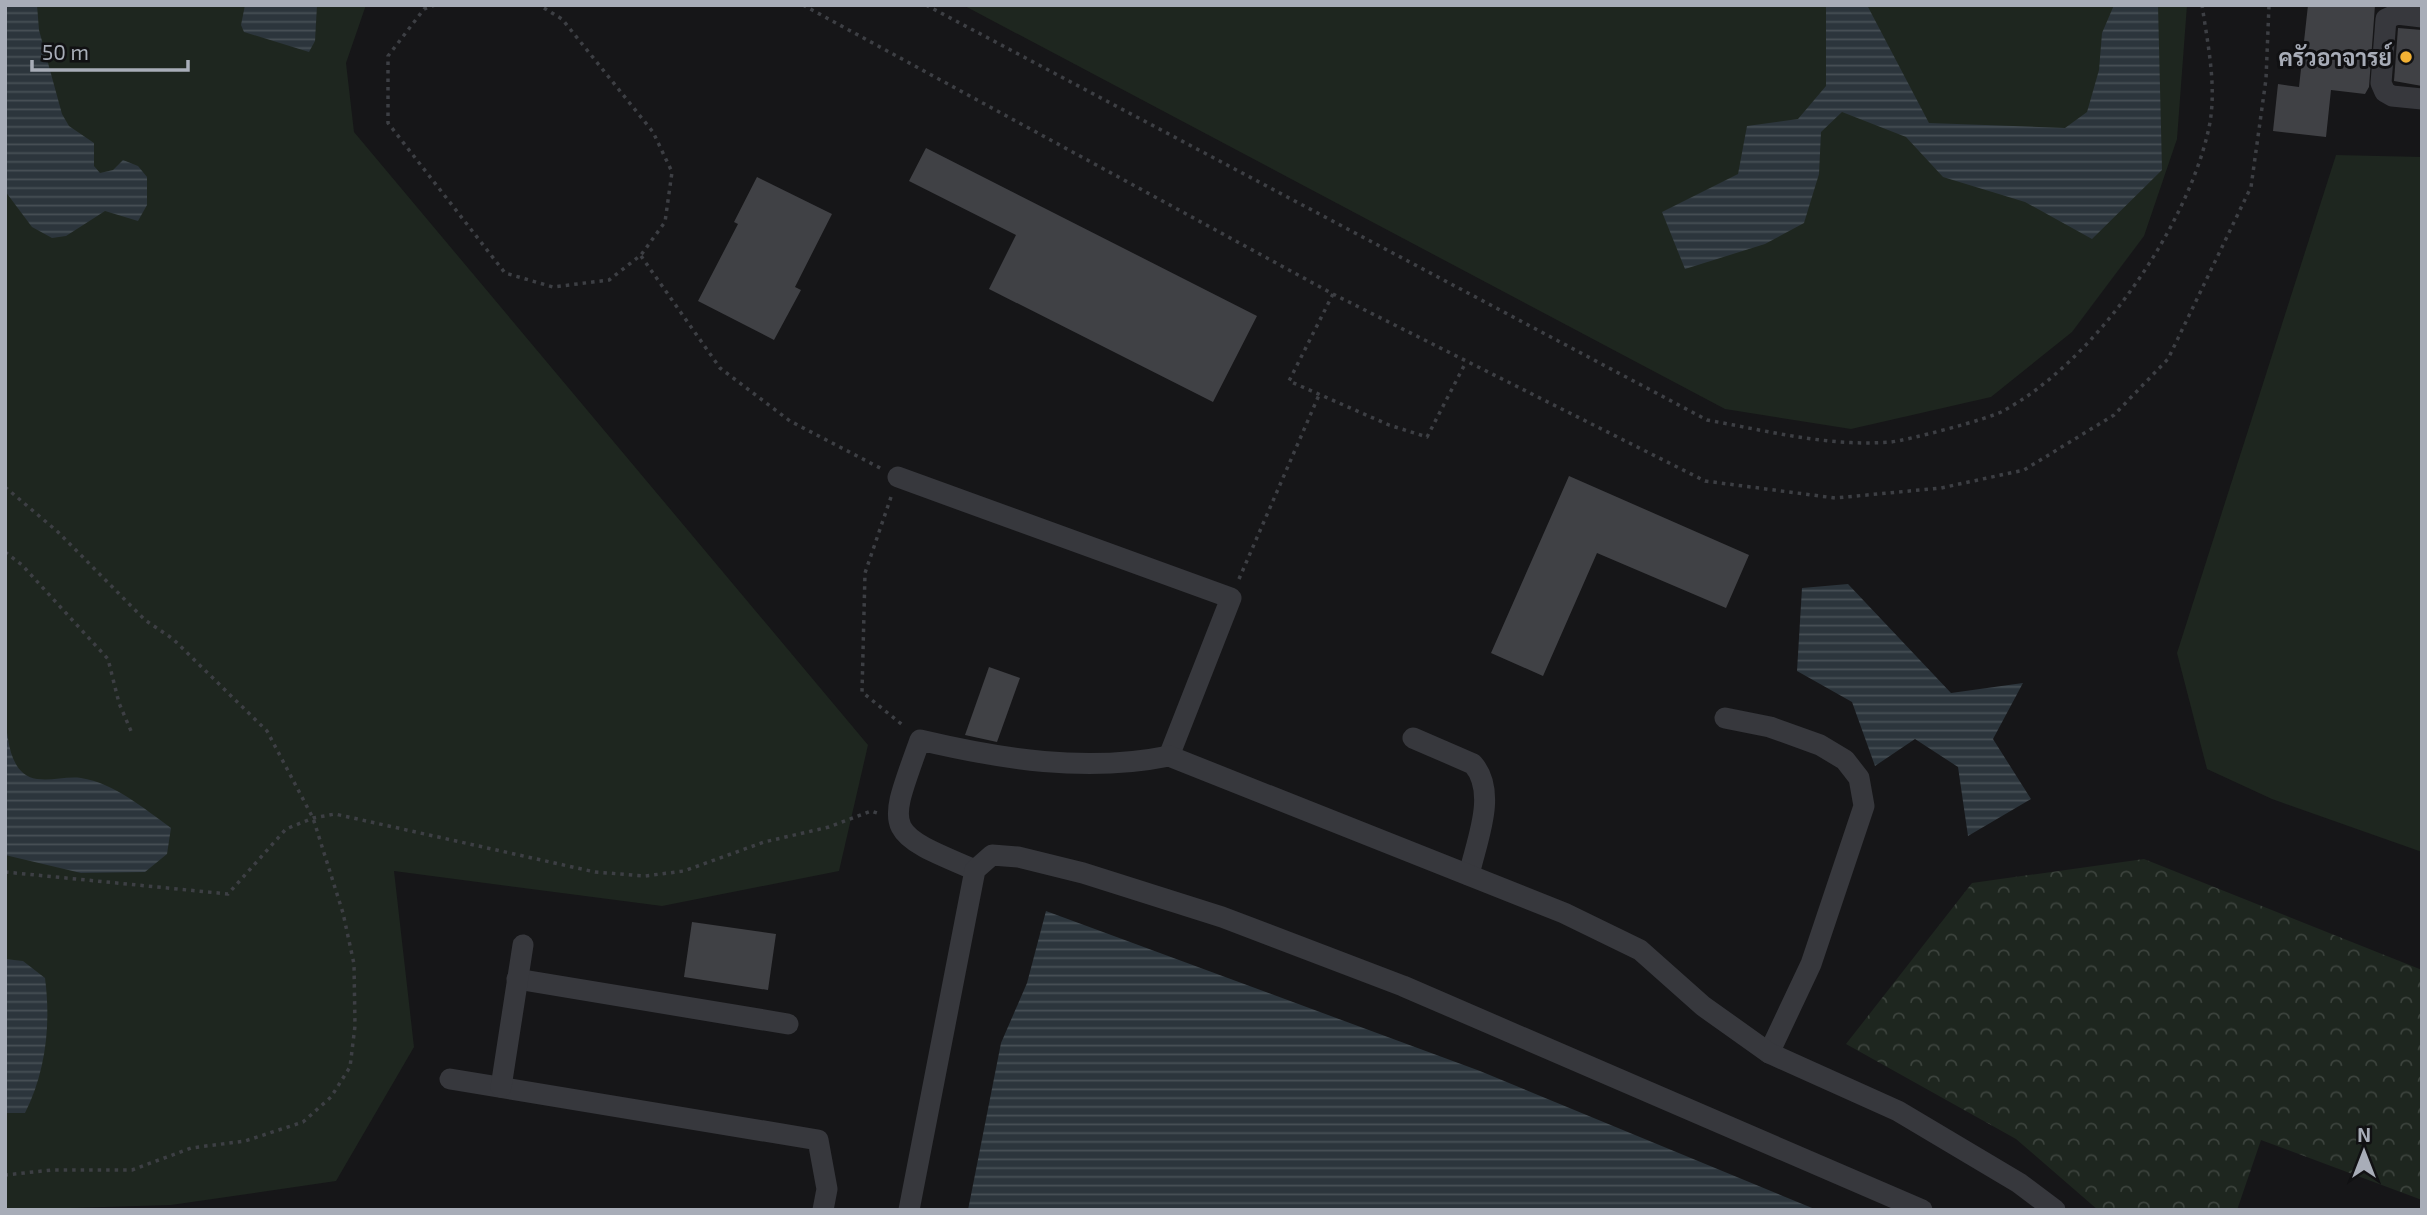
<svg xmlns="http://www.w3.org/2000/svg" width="2427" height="1215" viewBox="0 0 2427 1215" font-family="'Exo 2',Sarabun,sans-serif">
<defs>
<pattern id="forest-crowns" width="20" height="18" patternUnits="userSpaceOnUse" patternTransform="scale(1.75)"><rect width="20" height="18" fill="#1e261f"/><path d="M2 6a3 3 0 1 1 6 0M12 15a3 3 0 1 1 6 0" fill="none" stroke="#3c433d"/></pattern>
<pattern id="water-rules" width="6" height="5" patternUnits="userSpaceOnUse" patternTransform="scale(1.75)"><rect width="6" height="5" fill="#2c353c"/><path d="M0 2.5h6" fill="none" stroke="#485056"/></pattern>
</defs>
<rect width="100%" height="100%" fill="#161618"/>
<g fill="#1e261f">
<polygon points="5,5 366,5 346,63 354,132 868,745 839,871 662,906 394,871 414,1047 336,1181 171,1205 5,1210"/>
<polygon points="963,5 2187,5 2177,139 2144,236 2072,332 1991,397 1851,429 1725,409"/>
<polygon points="2336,155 2422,157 2422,852 2272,799 2207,769 2177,653"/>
</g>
<polygon fill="url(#forest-crowns)" points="2144,859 2422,970 2422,1200 2261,1140 2237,1210 2098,1210 2016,1139 1846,1044 1972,883"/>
<g fill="url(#water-rules)">
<polygon points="5,5 37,5 39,30 62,114 69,126 94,143 94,166 100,173 113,170 123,160 138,166 147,177 147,205 138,221 105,211 66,236 52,238 32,227 5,191"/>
<polygon points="245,5 317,5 315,41 309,52 244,32 241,25"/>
<polygon points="1826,5 1867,5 1929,123 2065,128 2087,112 2099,70 2102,33 2114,5 2158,5 2162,170 2092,239 2025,202 1943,177 1906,137 1842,112 1821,132 1819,174 1804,223 1765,244 1685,269 1662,212 1738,174 1747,126 1798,119 1826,86"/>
<polygon points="1848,584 1951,693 2023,683 1993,739 2031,799 1968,836 1958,767 1915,739 1875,766 1852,702 1797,671 1802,588"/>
<path d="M5 716C8 738 9 775 37 779 52 781 67 776 81 778 114 783 145 809 171 828L167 854 145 872 81 873 5 855Z"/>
<polygon points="1046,911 1480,1071 1817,1210 968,1210 1001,1043 1027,983"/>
<path d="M5 959 23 961 45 978C51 1024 46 1071 25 1113H5Z"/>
</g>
<g fill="#404145">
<polygon points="2308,5 2375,5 2369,87 2365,94 2331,90 2326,137 2273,131 2278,84 2299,87"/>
<polygon points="2398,28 2422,30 2422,86 2394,81"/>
<polygon points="926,148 1257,316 1213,402 989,289 1016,235 909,181"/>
<polygon points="757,177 832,214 795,287 801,290 774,340 698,301 738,224 734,222"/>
<polygon points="1569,476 1749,555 1726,608 1597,553 1543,676 1491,653"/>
<polygon points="989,667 1020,678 997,742 965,735"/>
<polygon points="692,922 776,934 768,990 684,977"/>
</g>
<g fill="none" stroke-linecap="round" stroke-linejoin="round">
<g stroke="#3d3f44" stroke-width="3.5" stroke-dasharray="3.5 5" stroke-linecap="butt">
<polyline points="435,5 424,9 388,56 388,123 505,273 553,287 609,280 641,255 665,222 672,172 653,132 562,19 539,5"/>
<polyline points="803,5 1333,294 1705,481 1835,498 1941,488 2024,470 2114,415 2168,359 2251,187 2266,79 2269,5"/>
<path d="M926 5 1707 420C1768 431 1829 447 1891 442 1908 440 1989 419 2003 411 2094 362 2185 231 2208 132 2218 91 2208 46 2202 5"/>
<polyline points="641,256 720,368 790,421 882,469"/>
<polyline points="1333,294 1289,381 1389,425 1427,437 1466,362"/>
<polyline points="5,487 58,532 145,620 173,639 267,731 313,818 343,913 354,964 355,1026 350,1067 331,1097 303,1122 245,1141 191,1148 132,1170 52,1170 5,1175"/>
<polyline points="891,497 865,573 862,692 905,727"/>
<polyline points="5,552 22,565 108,659 119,703 131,731"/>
<polyline points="1239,579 1319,395"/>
<polyline points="5,872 228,894 286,829 313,818 335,814 595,872 645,876 684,871 764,842 829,827 871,811 877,813"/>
</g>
<g stroke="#37383d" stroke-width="21">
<polyline points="2422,17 2397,14 2386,19 2381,83 2385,92 2392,96 2422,99"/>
<polyline points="898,477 1231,598 1169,756"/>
<polyline points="1725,718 1770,727 1820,745 1845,760 1859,778 1864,806 1811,964 1769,1053"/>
<path d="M1413 738 1473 764C1498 793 1476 842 1469 875"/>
<path d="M975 870C882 831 887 832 920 740 1001 759 1086 773 1169 756L1564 913 1640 950 1703 1006 1769 1053 1898 1111 2019 1183 2055 1210"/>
<polyline points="517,979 788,1024"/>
<polyline points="450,1079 818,1140 827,1189 823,1210"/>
<polyline points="501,1087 523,945"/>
<polyline points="909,1210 975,870 992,855 1018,857 1083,873 1222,917 1403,986 1922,1210"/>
</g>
</g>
<circle fill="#f2b134" stroke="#111113" stroke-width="2.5" cx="2406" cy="57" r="7"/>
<g text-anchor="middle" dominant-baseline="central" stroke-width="6" stroke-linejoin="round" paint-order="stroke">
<g font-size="23" font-weight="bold" fill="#a8adb8" stroke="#111113" text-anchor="end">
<text x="2392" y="57">ครัวอาจารย์</text>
</g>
</g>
<rect width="2427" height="1215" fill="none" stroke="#a8adb8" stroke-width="14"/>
<g transform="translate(2364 1152)" stroke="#111113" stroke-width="5" paint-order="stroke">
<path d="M0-5L12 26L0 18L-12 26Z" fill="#a8adb8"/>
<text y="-10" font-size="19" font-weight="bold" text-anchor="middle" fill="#a8adb8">N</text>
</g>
<path d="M32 60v10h156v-10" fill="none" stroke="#a8adb8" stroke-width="3.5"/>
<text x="42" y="60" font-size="21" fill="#a8adb8" stroke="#111113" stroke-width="5" paint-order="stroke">50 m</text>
</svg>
